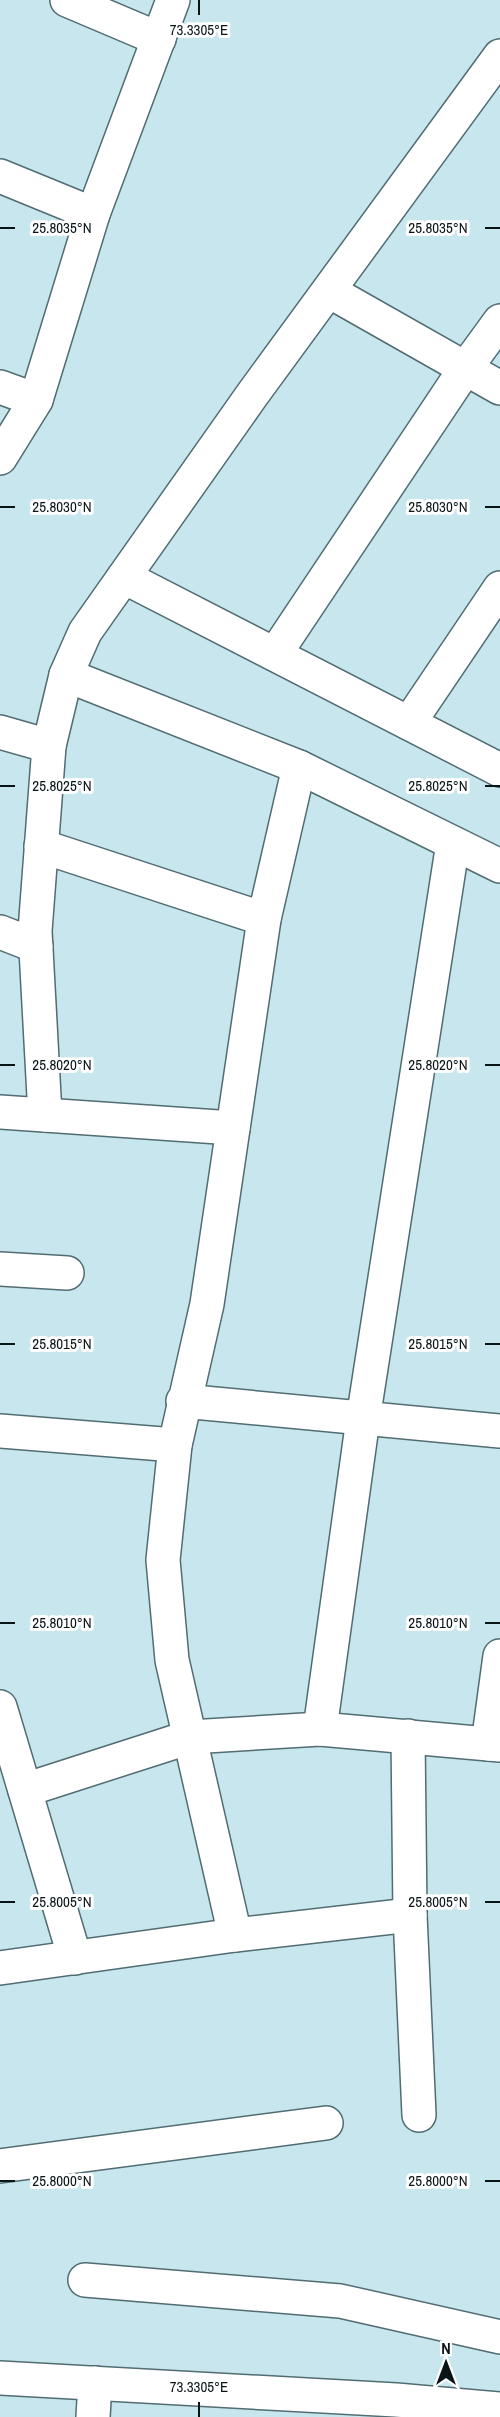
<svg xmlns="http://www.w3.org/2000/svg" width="500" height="2417" viewBox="0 0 500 2417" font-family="'Archivo Narrow',sans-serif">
<rect width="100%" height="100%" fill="#c8e6ed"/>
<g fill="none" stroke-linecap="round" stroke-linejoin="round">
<defs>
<g id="minor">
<polyline points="67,0 159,39"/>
<polyline points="0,176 93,214"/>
<polyline points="329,291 500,388"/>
<polyline points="0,387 36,400"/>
<polyline points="0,458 36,400 93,214 173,0"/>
<polyline points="124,577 500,770"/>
<polyline points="275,654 465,369 500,321"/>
<polyline points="66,675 299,767 500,866"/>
<polyline points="409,723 500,588"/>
<polyline points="0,732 49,746"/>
<polyline points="41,846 264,919"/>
<polyline points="0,932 36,946"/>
<polyline points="0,1112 233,1128"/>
<polyline points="45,1115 35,931 49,746 66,675 85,632 252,395 500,56"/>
<polyline points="0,1269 67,1273"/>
<polyline points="183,1401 500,1431"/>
<polyline points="0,1431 175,1445"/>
<polyline points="0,1707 75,1958"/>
<polyline points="320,1729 363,1419 453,843"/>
<polyline points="408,1736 410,1915 419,2115"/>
<polyline points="488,1744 500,1656"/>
<polyline points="25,1790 190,1737 320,1729 500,1745"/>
<polyline points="235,1935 172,1660 163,1560 175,1445 207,1304 264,919 299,767"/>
<polyline points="0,1968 235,1935 410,1915"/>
<polyline points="0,2166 326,2123"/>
<polyline points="85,2280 340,2301 500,2337"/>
<polyline points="0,2378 396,2400 500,2409"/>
<polyline points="93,2417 95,2383"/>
</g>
</defs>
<use href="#minor" stroke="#516c72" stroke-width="36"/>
<use href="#minor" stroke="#fff" stroke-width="33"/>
</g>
<path fill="none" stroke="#091416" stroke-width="2" d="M199 0V15M0 228H15M485 228H500M0 507H15M485 507H500M0 786H15M485 786H500M0 1065H15M485 1065H500M0 1344H15M485 1344H500M0 1623H15M485 1623H500M0 1902H15M485 1902H500M0 2181H15M485 2181H500M199 2402V2417"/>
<g font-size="15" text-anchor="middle" fill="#091416" stroke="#fff" stroke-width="6" stroke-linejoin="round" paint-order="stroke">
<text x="199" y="35">73.3305°E</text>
<text x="62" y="233">25.8035°N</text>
<text x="438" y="233">25.8035°N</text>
<text x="62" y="512">25.8030°N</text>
<text x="438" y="512">25.8030°N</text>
<text x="62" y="791">25.8025°N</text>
<text x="438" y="791">25.8025°N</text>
<text x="62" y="1070">25.8020°N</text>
<text x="438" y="1070">25.8020°N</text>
<text x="62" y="1349">25.8015°N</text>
<text x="438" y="1349">25.8015°N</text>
<text x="62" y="1628">25.8010°N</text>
<text x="438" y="1628">25.8010°N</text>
<text x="62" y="1907">25.8005°N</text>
<text x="438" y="1907">25.8005°N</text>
<text x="62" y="2186">25.8000°N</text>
<text x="438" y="2186">25.8000°N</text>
<text x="199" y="2392">73.3305°E</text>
</g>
<g transform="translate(446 2363)" stroke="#ffffff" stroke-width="4.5" paint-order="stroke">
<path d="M0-4.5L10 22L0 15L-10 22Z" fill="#091416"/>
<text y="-9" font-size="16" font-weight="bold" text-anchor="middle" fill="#091416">N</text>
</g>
</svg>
